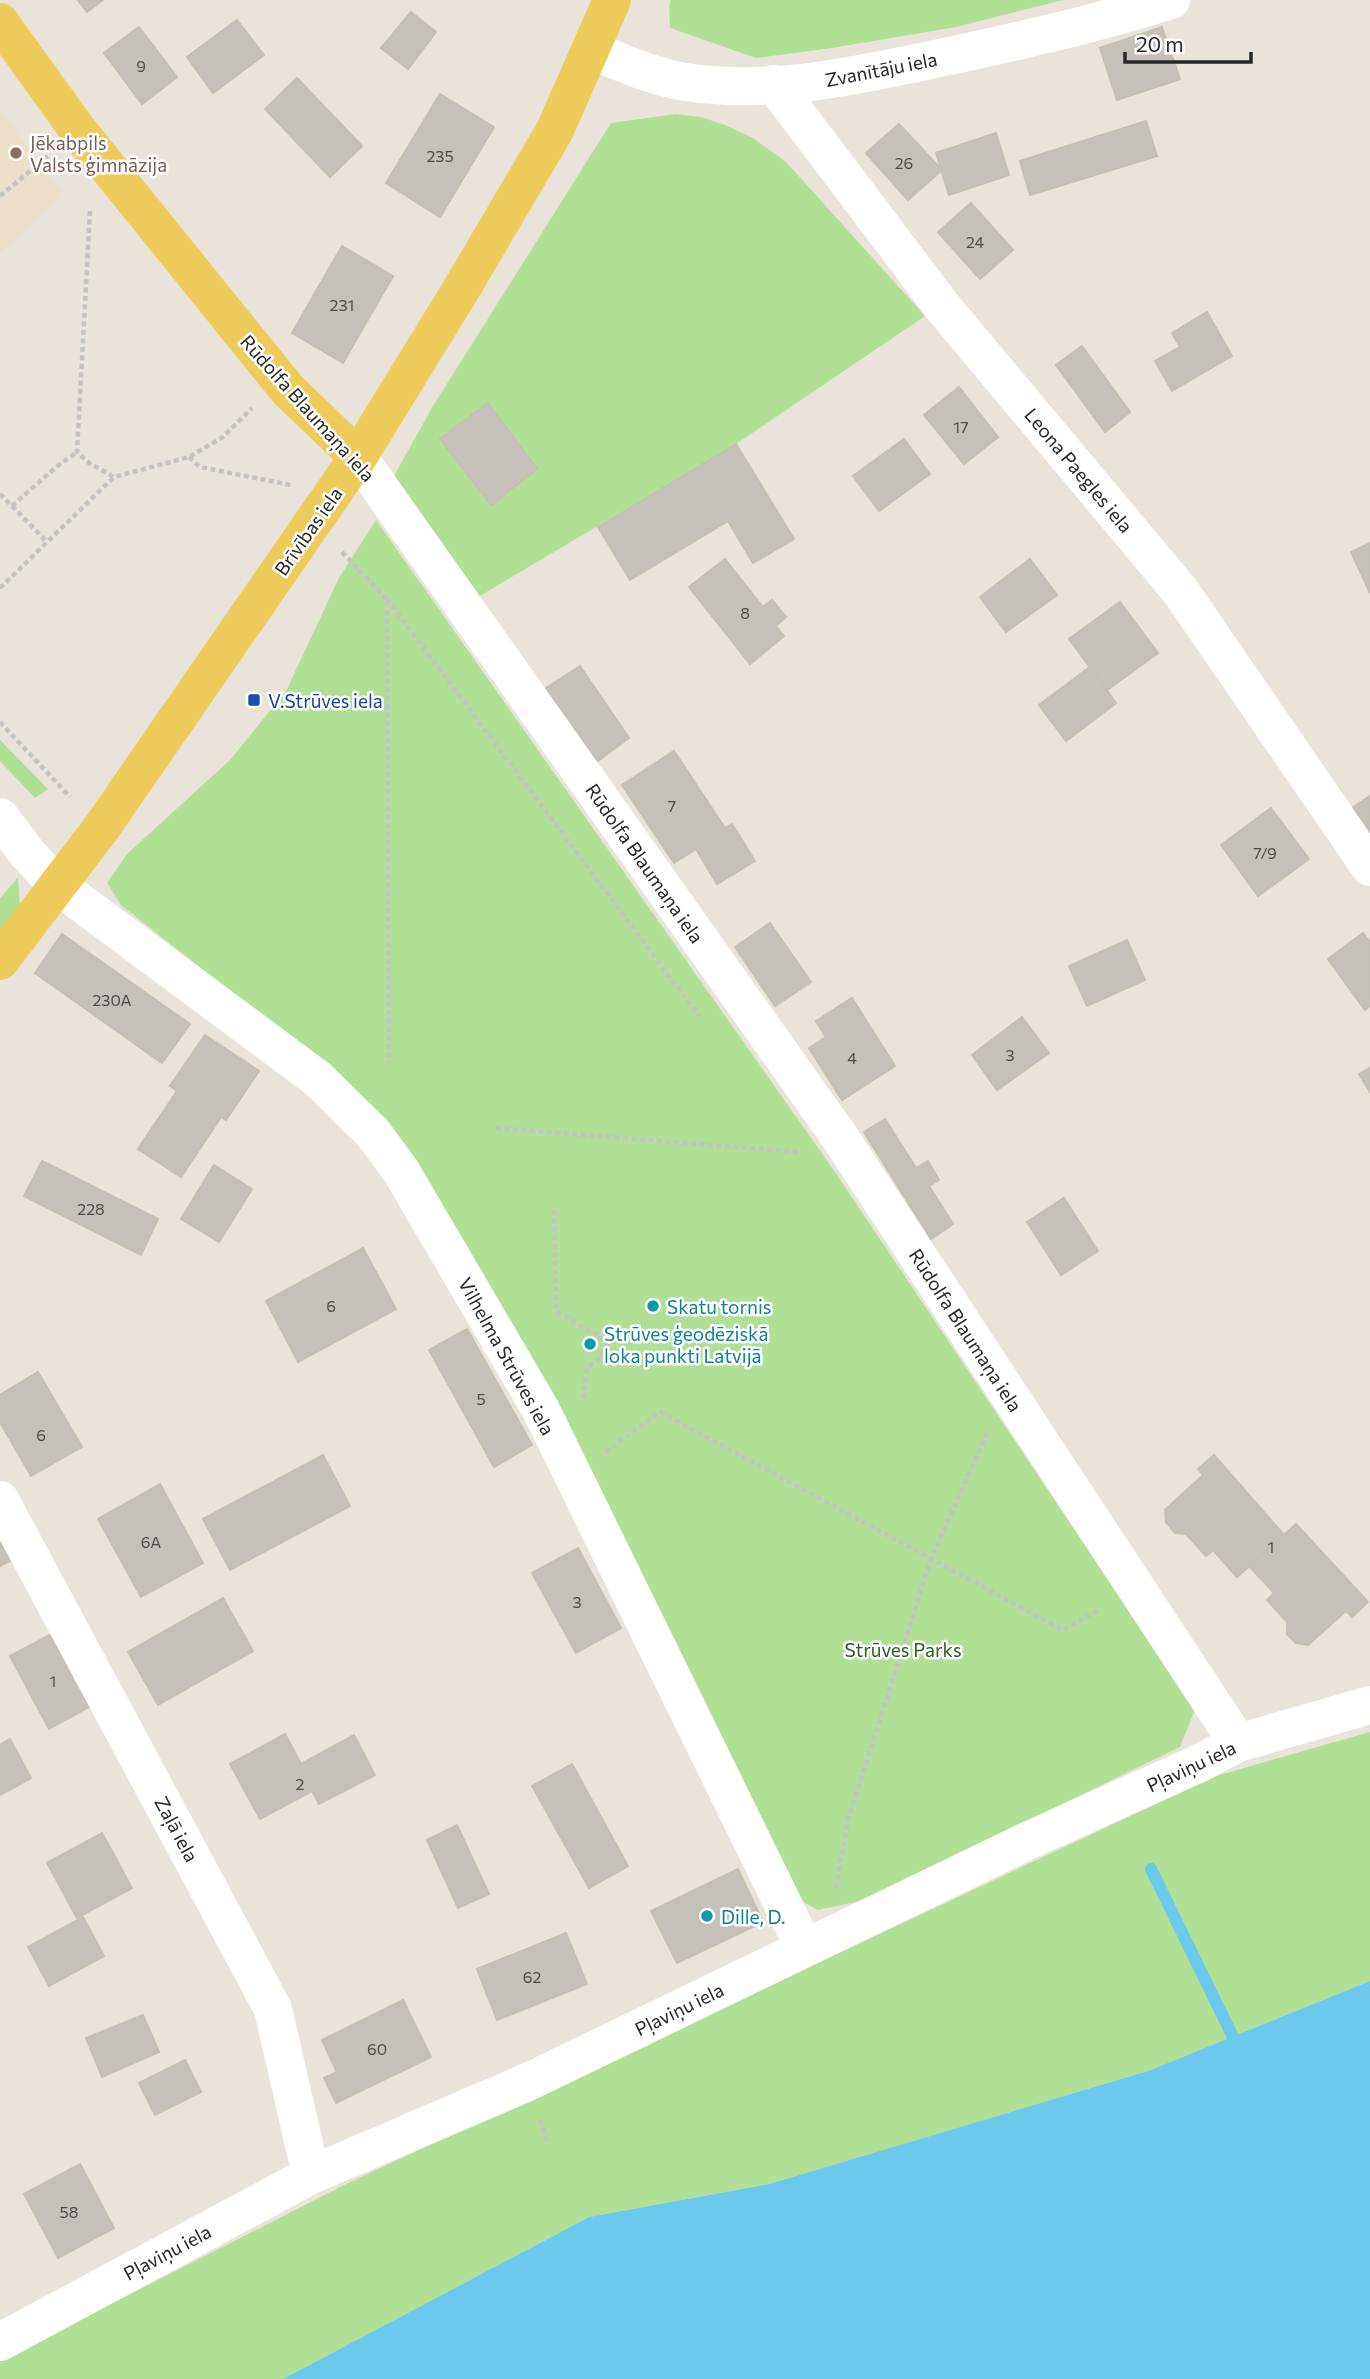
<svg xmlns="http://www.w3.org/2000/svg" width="1370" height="2379" viewBox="0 0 1370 2379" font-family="Commissioner,sans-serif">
<rect width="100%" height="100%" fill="#eae3d9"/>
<polygon fill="#ece0c8" points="0,110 63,195 0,253"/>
<g fill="#afe096">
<polygon points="671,0 1063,0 956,27 832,48 756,58 670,28 669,6"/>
<polygon points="676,114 701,117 725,125 753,138 786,162 925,316 736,444 478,597 397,486 395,474 433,406 611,123"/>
<polygon points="376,520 835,1172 1195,1710 1180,1747 864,1900 818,1910 792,1896 332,1072 121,905 107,883 127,854 230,760 286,691 339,578"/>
<polygon points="0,740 48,789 35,798 0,761"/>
<polygon points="18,877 20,907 0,933 0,899"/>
<polygon points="1370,1732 1370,1981 1148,2071 769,2184 589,2217 283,2379 0,2379 0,2360 3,2359 342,2186 1216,1776"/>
</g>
<polygon fill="#6cc9eb" points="1370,1981 1370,2379 283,2379 589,2217 769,2184 1148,2071"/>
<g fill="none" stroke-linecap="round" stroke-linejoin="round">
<polyline stroke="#6cc9eb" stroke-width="12" points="1151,1869 1233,2037"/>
</g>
<g fill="#c5c0b9" stroke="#c5bfb3" stroke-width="2">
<polygon points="78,0 103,0 87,12"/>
<polygon points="411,12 436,32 408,69 381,48"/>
<polygon points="237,20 264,55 213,93 187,57"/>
<polygon points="139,27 177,77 142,104 104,53"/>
<polygon points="1162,27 1180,79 1117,100 1100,48"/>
<polygon points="297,78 362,146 330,177 265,109"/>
<polygon points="440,94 494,127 440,217 386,183"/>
<polygon points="1146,121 1157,156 1030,195 1020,161"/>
<polygon points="899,124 942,170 908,200 866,153"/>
<polygon points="996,133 1009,175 949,195 936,153"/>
<polygon points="971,203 1013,250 980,279 938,232"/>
<polygon points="342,246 393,276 343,363 292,333"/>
<polygon points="1207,312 1232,356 1172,391 1155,361 1180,347 1172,333"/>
<polygon points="1082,346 1130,412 1105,432 1056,365"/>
<polygon points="959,387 998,437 964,464 924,415"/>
<polygon points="488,403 537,469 491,505 440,439"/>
<polygon points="904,439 930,474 879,511 853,476"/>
<polygon points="736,444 794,539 753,563 728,521 630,580 598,527"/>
<polygon points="1370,543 1370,593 1351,552"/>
<polygon points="725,559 763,607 772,600 786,617 776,626 784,636 750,664 689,587"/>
<polygon points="1030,559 1057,595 1006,632 980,597"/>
<polygon points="1120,602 1158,653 1107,690 1069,639"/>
<polygon points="580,666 629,738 595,763 546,688"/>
<polygon points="1090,667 1116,703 1066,741 1039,705"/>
<polygon points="674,751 725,828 732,824 755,861 717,884 696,849 674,863 622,785"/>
<polygon points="1370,796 1370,840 1349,810"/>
<polygon points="1271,808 1309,859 1258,896 1221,845"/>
<polygon points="770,923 811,982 775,1006 735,947"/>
<polygon points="1363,933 1370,942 1370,1006 1365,1010 1328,959"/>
<polygon points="62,934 190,1024 162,1063 35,973"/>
<polygon points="1127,940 1145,980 1087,1006 1069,966"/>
<polygon points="852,998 895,1066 842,1100 809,1048 826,1037 816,1021"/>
<polygon points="1022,1017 1049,1053 997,1090 972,1055"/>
<polygon points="205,1035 259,1071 226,1120 221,1117 181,1177 138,1149 177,1091 170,1086"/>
<polygon points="1370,1068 1370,1092 1359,1074"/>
<polygon points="885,1119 916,1168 928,1161 939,1180 929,1186 953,1224 931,1239 864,1132"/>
<polygon points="42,1161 158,1219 141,1255 24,1196"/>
<polygon points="214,1165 252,1189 219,1242 181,1219"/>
<polygon points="1064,1198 1098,1251 1061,1275 1027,1222"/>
<polygon points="363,1248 396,1309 298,1362 266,1301"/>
<polygon points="467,1329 532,1445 494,1467 429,1350"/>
<polygon points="38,1372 82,1447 31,1476 0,1422 0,1395"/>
<polygon points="323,1455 350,1506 230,1570 203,1519"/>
<polygon points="1214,1455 1284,1535 1237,1577 1213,1550 1206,1556 1186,1534 1175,1533 1166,1522 1165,1510 1203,1475 1198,1469"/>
<polygon points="160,1484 203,1563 141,1597 98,1519"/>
<polygon points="0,1524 18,1557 0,1566"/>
<polygon points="1296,1524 1368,1602 1352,1617 1346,1611 1308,1645 1296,1643 1287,1634 1287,1622 1267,1600 1274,1593 1249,1566"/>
<polygon points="578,1548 621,1628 576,1653 532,1573"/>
<polygon points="223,1598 253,1651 158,1705 128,1652"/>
<polygon points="57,1631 96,1703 49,1729 10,1656"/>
<polygon points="285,1734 301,1764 354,1735 375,1775 319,1804 312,1791 260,1819 230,1764"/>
<polygon points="10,1739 31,1778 0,1795 0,1745"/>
<polygon points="572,1764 628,1866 589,1888 532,1786"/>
<polygon points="457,1825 489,1894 458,1908 427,1840"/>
<polygon points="102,1833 132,1888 77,1918 47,1863"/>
<polygon points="738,1869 763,1922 677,1963 651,1911"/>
<polygon points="83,1917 104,1956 49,1986 28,1947"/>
<polygon points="566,1933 587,1984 497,2020 477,1969"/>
<polygon points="403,2000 431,2057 336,2103 324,2078 337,2072 322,2040"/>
<polygon points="143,2015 159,2052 102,2077 86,2038"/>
<polygon points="185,2060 201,2092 155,2115 139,2083"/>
<polygon points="80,2164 114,2228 58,2258 24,2194"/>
</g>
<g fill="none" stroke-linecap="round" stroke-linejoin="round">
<g stroke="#c3c3c3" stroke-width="4.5" stroke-dasharray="5 3.5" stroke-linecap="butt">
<polyline points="0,196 48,156"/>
<polyline points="90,211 77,452 89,463 114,477"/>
<polyline points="189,457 200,467 291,485"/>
<polyline points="0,494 12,506 55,468 77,452"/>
<polyline points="12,506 47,542"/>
<polyline points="342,552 387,599 389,1063"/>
<polyline points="0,588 114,477 189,457 223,437 252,408"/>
<polyline points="387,599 699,1016"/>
<polyline points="0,722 70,797"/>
<polyline points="496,1128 799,1152"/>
<polyline points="554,1210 556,1311 591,1332 599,1334 607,1345 601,1357 587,1368 583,1399"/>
<polyline points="605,1452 660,1412 1063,1630 1100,1609"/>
<polyline points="836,1888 848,1820 931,1559 987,1433"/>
<polyline points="540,2120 548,2144"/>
</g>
<g stroke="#fff" stroke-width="38">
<path d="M591 50C623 63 653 77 686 82 776 96 867 73 954 55 1027 39 1100 23 1171 0"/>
<polyline points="774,84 941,305 1181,592 1370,867"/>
<polyline points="358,457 841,1139 1238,1743"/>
<polyline points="0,817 27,853 57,885 318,1079 373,1133 401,1171 541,1410 804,1947"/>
<polyline points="0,1500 273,2009 311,2175"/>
<polyline points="0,2342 311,2175 528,2082 1027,1841 1200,1763 1238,1743 1370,1705"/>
</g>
<g stroke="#edcc5b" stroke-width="38">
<polyline points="0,22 77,129 288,390 358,457"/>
<polyline points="0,961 102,827 358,457 462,288 555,130 612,0"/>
</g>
</g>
<circle fill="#8d6e63" stroke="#fff" stroke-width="2.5" cx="16" cy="153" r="7"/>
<rect fill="#1a4fb4" stroke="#fff" stroke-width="2.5" x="247" y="693" width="14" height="14" rx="3.5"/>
<g fill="#0f9aa8" stroke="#fff" stroke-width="2.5">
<circle cx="653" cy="1306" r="7"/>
<circle cx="590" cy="1344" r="7"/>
<circle cx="707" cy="1916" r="7"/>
</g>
<g text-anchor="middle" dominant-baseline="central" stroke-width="5" stroke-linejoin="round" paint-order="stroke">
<g font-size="16" fill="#4e4d4c">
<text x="141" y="65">9</text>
<text x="440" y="155">235</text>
<text x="904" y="162">26</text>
<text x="975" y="241">24</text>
<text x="342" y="304">231</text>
<text x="961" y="426">17</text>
<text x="745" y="612">8</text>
<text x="672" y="805">7</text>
<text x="1265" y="852">7/9</text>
<text x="112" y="999">230A</text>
<text x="1010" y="1054">3</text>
<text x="852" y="1057">4</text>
<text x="91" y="1208">228</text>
<text x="331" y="1305">6</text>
<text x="481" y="1398">5</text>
<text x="41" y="1434">6</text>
<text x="151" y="1541">6A</text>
<text x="1271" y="1546">1</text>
<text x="577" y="1601">3</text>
<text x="53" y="1680">1</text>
<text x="300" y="1783">2</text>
<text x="532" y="1976">62</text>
<text x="377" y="2048">60</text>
<text x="69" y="2211">58</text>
</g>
<g font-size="19" fill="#272727" stroke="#fff">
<text transform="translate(881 69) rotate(-11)">Zvanītāju iela</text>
<text transform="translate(308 408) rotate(48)">Rūdolfa Blaumaņa iela</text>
<text transform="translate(1079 470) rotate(50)">Leona Paegles iela</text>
<text transform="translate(308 531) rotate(-55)">Brīvības iela</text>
<text transform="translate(645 863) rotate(55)">Rūdolfa Blaumaņa iela</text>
<text transform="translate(966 1330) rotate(57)">Rūdolfa Blaumaņa iela</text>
<text transform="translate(507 1356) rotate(61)">Vilhelma Strūves iela</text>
<text transform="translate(1191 1766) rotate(-25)">Pļaviņu iela</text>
<text transform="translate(177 1829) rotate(62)">Zaļā iela</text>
<text transform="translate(679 2009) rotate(-26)">Pļaviņu iela</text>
<text transform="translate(167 2252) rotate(-28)">Pļaviņu iela</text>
</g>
<g font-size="19" fill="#785e54" stroke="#fff" text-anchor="start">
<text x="30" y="142">Jēkabpils<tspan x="30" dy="22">Valsts ģimnāzija</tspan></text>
</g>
<g font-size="19" fill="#164399" stroke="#fff" text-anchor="start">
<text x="268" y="700">V.Strūves iela</text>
</g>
<g font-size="19" fill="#0d838f" stroke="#fff" text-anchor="start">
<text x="667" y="1306">Skatu tornis</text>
<text x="604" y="1333">Strūves ģeodēziskā<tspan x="604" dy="22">loka punkti Latvijā</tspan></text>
<text x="721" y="1916">Dille, D.</text>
</g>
<g font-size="19" fill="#29611a" stroke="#fff">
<text x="903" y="1649">Strūves Parks</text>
</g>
</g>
<path d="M1125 52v10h126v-10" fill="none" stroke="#272727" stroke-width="3.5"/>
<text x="1136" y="52" font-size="21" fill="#272727" stroke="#ffffff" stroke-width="5" paint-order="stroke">20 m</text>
</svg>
